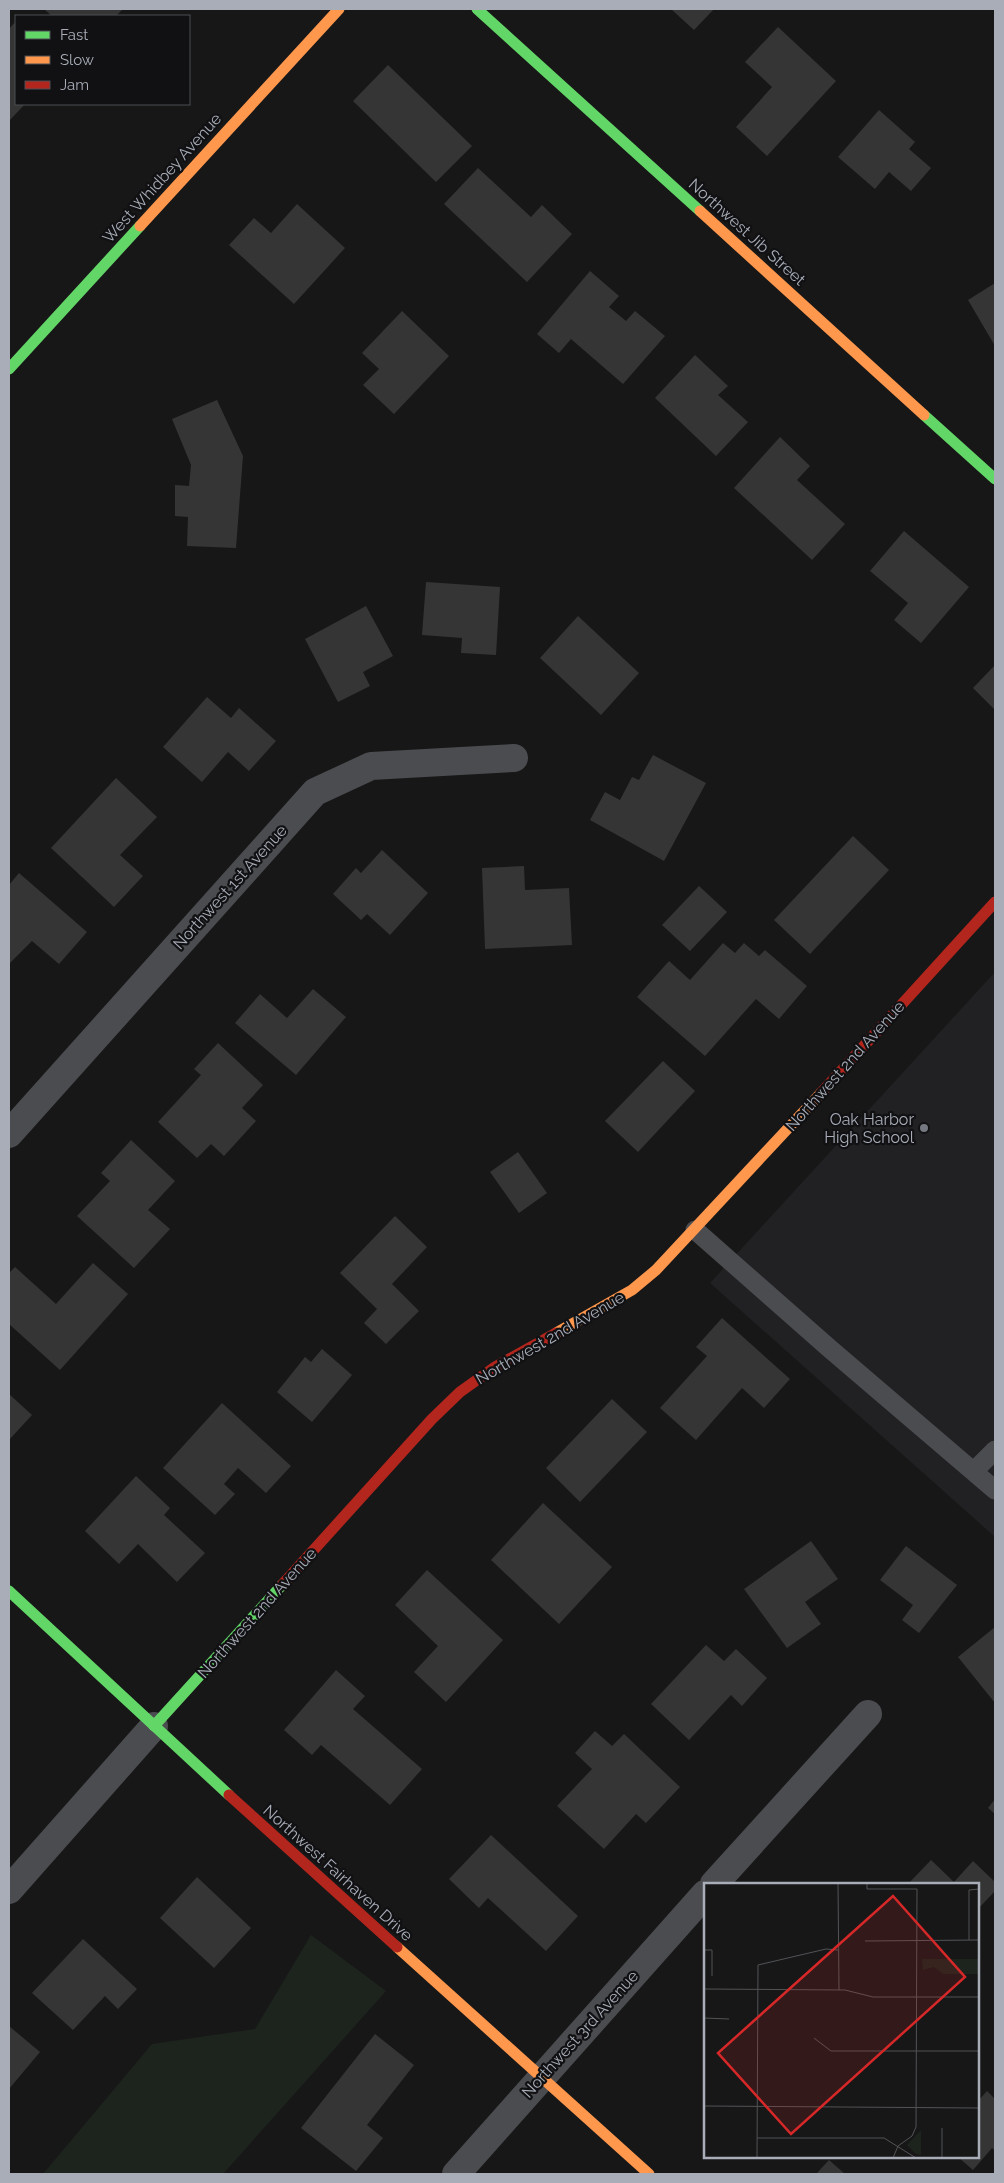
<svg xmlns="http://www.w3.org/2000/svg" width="1004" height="2183" viewBox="0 0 1004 2183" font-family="Raleway,sans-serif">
<rect width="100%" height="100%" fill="#171717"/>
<polygon fill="#212123" points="995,972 995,1537 710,1283"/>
<polygon fill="#1d241e" points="311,1935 386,1991 223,2174 43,2174 152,2044 255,2029"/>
<g fill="#353536">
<polygon points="44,9 123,9 116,16 52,16"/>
<polygon points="671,9 714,9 694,30"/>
<polygon points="16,21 16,104 25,104 9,121 9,29"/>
<polygon points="778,27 836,81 767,156 736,127 772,87 745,62"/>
<polygon points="388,65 472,146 436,182 353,101"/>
<polygon points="879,110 915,142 909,149 931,168 911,191 889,172 875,189 838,157"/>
<polygon points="478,168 531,217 542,205 572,234 527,282 444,204"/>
<polygon points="297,204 345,248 294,304 229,245 254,218 271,233"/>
<polygon points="590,271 619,296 609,307 626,321 635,311 665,336 623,384 571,339 559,353 537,334"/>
<polygon points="995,283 995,346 968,300"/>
<polygon points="402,311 449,356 394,414 363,385 379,369 362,353"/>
<polygon points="695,355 728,386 718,395 748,422 716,456 655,398"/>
<polygon points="217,400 243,456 236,548 187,546 188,517 175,516 175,485 189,486 191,465 172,419"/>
<polygon points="780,437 810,466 797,480 845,524 812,560 734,488"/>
<polygon points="904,531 969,587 921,643 894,620 908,603 870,571"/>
<polygon points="426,582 500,587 496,655 461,653 462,638 422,635"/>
<polygon points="366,606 393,656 363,672 370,686 338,702 305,639"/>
<polygon points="578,616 639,673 601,715 540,658"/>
<polygon points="995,665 995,710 973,688"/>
<polygon points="207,697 231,718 239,708 276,741 249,771 228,752 202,782 163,747"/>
<polygon points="653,755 706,783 664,861 590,820 605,792 620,800 632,777 639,780"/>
<polygon points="116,778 157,817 120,855 143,876 114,907 51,848"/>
<polygon points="853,836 889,870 810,954 774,920"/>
<polygon points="382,850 428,893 390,935 367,914 361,920 333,894 356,868 361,873"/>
<polygon points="524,866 525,890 569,888 572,945 485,949 482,868"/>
<polygon points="19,873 87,932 59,964 32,941 9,964 9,885"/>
<polygon points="699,886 727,912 690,951 662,925"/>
<polygon points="723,943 735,953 744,943 759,956 765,950 807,986 779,1019 756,999 705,1056 637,997 669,961 690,980"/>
<polygon points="313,989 346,1017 296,1075 235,1023 260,994 287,1018"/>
<polygon points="218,1043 263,1085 242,1108 256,1121 224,1156 211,1144 197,1158 158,1122 201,1075 194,1069"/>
<polygon points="663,1061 695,1091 638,1152 605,1121"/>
<polygon points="131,1140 175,1181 148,1210 170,1229 134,1268 77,1216 110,1181 101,1173"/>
<polygon points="518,1152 547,1193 519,1213 490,1172"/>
<polygon points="395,1216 427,1247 392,1284 419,1311 386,1344 364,1323 377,1309 340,1273"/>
<polygon points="93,1263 128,1294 60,1370 9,1324 9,1273 15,1267 56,1304"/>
<polygon points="722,1318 790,1379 764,1408 742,1388 696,1440 660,1408 707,1356 696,1347"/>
<polygon points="322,1349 352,1375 312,1422 277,1392 305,1357 311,1362"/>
<polygon points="9,1394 32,1415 9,1440"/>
<polygon points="612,1399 647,1432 580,1502 546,1468"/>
<polygon points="222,1403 291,1466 266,1493 238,1468 224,1484 235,1494 215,1515 163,1468"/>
<polygon points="136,1476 170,1508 164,1515 205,1553 177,1582 138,1544 119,1564 85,1531"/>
<polygon points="543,1503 612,1567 559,1624 491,1560"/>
<polygon points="811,1541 838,1579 805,1602 821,1624 787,1648 744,1589"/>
<polygon points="906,1546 957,1585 919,1633 902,1620 913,1605 880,1580"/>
<polygon points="427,1570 503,1640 446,1702 414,1672 438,1646 395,1605"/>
<polygon points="995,1627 995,1703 958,1657"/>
<polygon points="706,1645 724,1661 736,1649 767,1678 742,1706 731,1695 689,1740 651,1704"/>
<polygon points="336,1670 365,1696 353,1709 422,1769 390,1805 321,1745 312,1755 284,1730"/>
<polygon points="595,1731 612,1746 624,1734 680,1787 646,1823 636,1814 604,1849 557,1806 592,1769 575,1753"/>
<polygon points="995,1799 995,1814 988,1808"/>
<polygon points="491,1835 578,1916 546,1951 488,1898 479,1908 449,1879"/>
<polygon points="931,1860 954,1882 973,1861 995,1882 995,1891 978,1909 978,1884 908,1884"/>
<polygon points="197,1877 251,1928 214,1968 160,1918"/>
<polygon points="83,1939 137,1989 118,2009 105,1996 73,2030 32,1993"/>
<polygon points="9,2026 40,2052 9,2089"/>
<polygon points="375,2034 414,2065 367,2125 383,2138 356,2171 301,2128"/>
<polygon points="987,2091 995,2099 995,2151 992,2148 973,2170 958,2157 978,2157 978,2101"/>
<polygon points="829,2160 845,2174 816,2174"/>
</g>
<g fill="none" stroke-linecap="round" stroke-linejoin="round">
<g stroke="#4b4c50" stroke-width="19">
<polyline points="695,1230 829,1348 995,1490"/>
<polyline points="974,1471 995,1450"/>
</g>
<g stroke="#4b4c50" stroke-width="28">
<polyline points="9,1134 315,792 371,766 514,758"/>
<polyline points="714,1884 868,1714"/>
<polyline points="9,1890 154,1726"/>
<polyline points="456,2174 705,1894"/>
</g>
<g stroke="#63d668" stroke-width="11">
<polyline points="477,9 700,211"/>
<polyline points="9,369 140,226"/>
<polyline points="924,415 995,479"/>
<polyline points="9,1591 229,1795"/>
<polyline points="154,1726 282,1585"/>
</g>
<g stroke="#ff974d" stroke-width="11">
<polyline points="700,211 924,415"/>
<polyline points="140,226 339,9"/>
<polyline points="556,1333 632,1290 656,1270 821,1093"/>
<polyline points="397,1947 649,2174"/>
</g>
<g stroke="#b3261e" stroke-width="11">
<polyline points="821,1093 995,902"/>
<polyline points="282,1585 432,1419 460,1392 495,1367 556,1333"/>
<polyline points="229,1795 397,1947"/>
</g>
</g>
<circle fill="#757880" stroke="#111113" stroke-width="2" cx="924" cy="1128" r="5"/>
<g text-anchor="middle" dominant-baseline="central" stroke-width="4.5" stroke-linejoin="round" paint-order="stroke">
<g font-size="16" fill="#a8adb8" stroke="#111113">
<text transform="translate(162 178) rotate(-48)">West Whidbey Avenue</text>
<text transform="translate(747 232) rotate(42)">Northwest Jib Street</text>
<text transform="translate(230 887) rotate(-48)">Northwest 1st Avenue</text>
<text transform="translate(845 1066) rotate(-48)">Northwest 2nd Avenue</text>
<text transform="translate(550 1338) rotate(-30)">Northwest 2nd Avenue</text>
<text transform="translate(257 1613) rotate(-48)">Northwest 2nd Avenue</text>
<text transform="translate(338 1873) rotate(42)">Northwest Fairhaven Drive</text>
<text transform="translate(580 2034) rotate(-48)">Northwest 3rd Avenue</text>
</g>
<g font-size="16" fill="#a8adb8" stroke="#111113" text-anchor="end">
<text x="914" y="1119">Oak Harbor<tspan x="914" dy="18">High School</tspan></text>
</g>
</g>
<g transform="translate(704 1883)">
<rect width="275" height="275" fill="#171717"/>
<path d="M218 76H275V91H239L230 84 219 87ZM217 247V272L212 271 203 262Z" fill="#1d241e"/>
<path fill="none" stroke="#515357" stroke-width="1" d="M134 0 135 107M163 0V6H213L212 244 208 253 194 263 189 275M265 57V7L275 6M161 58 275 57M0 67H8V93M0 106 141 107 169 114H275M0 135 25 136M110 155 127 168H275M0 223 275 225M238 245V275M53 255H180L212 275M53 275 54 82 122 66 134 67"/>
<path fill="#d62828" fill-opacity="0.15" stroke="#d62828" stroke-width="2.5" d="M189 13 261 94 87 251 14 170Z"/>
<rect width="275" height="275" fill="none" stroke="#a8adb8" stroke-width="2.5"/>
</g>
<rect width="1004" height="2183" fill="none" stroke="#a8adb8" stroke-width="20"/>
<rect x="15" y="15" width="175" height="90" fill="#111113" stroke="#4d4f55"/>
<rect x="25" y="31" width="25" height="8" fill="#63d668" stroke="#4d4f55"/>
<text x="60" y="40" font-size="15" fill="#a8adb8">Fast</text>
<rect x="25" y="56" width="25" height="8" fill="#ff974d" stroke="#4d4f55"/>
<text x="60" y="65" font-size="15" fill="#a8adb8">Slow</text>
<rect x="25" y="81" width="25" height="8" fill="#b3261e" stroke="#4d4f55"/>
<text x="60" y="90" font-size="15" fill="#a8adb8">Jam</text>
</svg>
